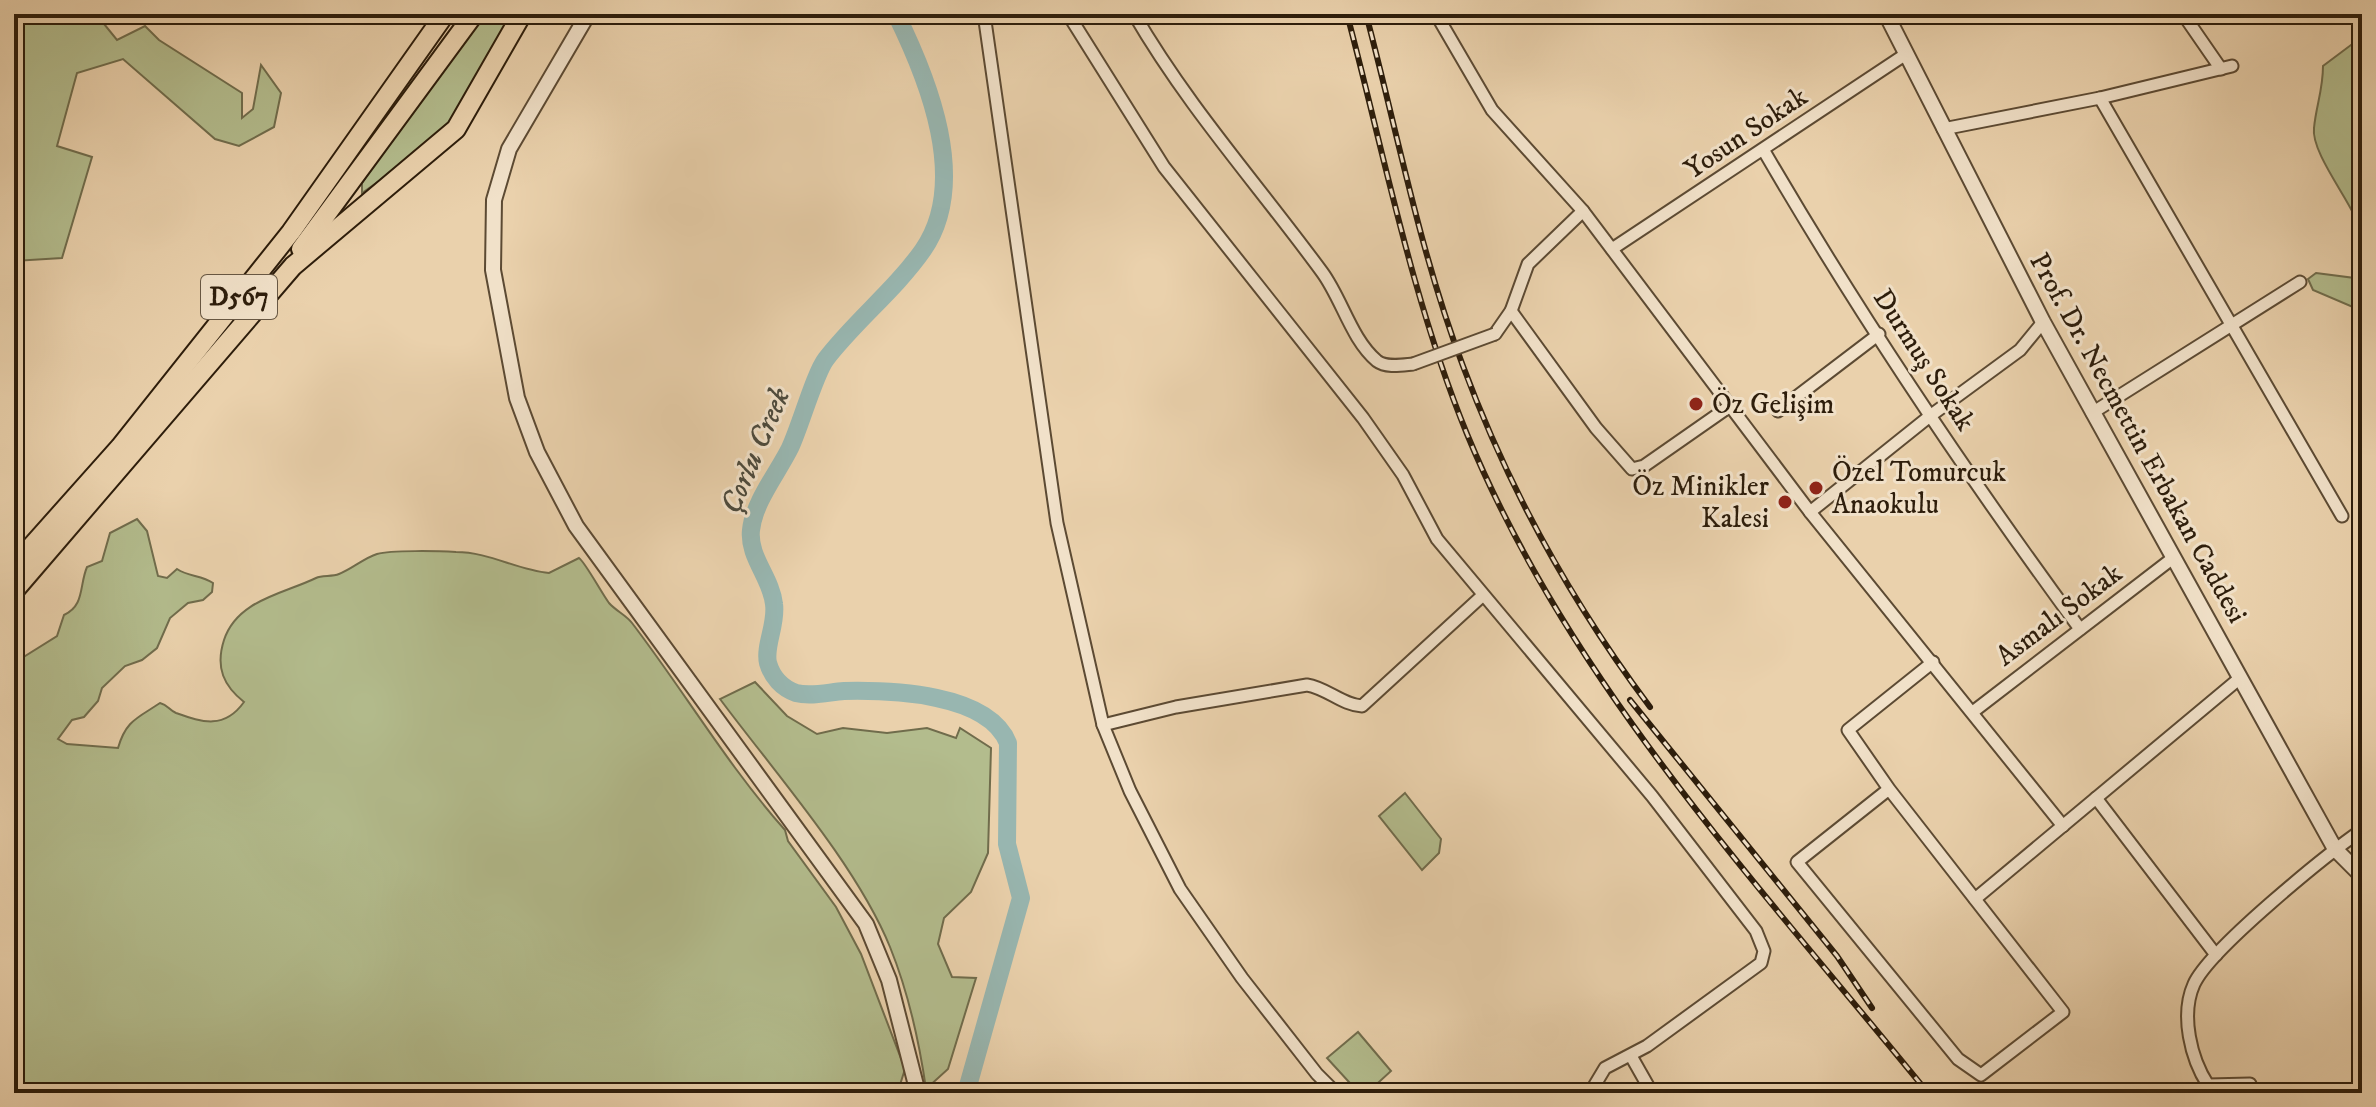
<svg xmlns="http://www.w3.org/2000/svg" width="2376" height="1107" viewBox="0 0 2376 1107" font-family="'IM FELL DW Pica',serif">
<rect width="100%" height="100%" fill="#ead1ac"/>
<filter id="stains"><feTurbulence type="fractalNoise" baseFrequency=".0025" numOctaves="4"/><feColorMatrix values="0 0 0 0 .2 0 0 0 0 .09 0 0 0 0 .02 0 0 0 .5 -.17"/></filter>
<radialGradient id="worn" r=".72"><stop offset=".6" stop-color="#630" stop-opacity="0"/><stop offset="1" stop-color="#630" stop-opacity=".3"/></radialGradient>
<g fill="#b3bc8d" stroke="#706c4c" stroke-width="2">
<polygon points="14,14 96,14 117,40 145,26 159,40 242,93 242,118 253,109 261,65 281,93 274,127 239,146 215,139 123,59 77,73 57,146 92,157 62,258 14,261"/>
<polygon points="485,14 522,14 438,140 362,193 362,183 372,167"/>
<path d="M2362 25V216L2354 215C2344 193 2311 150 2314 128 2316 106 2323 90 2323 66L2359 39Z"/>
<polygon points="2316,273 2362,279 2362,317 2360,310 2313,290 2308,279"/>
<path d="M137 519 147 531 158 576 167 578 177 569C189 577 201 575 213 583L212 592 203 600 188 603 170 618 157 648 142 660 125 666 102 688 98 701 84 717 72 720 58 739 67 744 118 748C126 720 138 718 160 703 168 705 169 710 176 713 202 722 224 730 244 702 224 686 215 668 224 640 237 600 283 594 316 578 322 575 332 577 339 574 352 569 364 558 377 554 391 550 439 551 456 552 489 552 517 570 549 573L579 558C585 562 601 592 609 603 616 611 626 615 632 623 684 691 728 766 785 830L788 841 836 907 861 954 905 1069 898 1091 14 1093V663L57 636 64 615C85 605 79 586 87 567L102 561 110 533Z"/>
<path d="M755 682 787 716 817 734 843 728 887 733 927 728 956 738 960 728 991 748 988 853 971 892 944 918 938 944 952 977 976 978 948 1069 926 1089C919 1040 909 994 890 947 856 864 775 773 720 699Z"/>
<polygon points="1405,793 1441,839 1439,853 1422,870 1379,816"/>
<polygon points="1358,1032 1391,1071 1367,1093 1359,1093 1327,1058"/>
</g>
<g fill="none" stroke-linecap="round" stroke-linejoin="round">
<polyline stroke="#6d796e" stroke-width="3" points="2362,86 2355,111 2362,126"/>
<path stroke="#98b6b0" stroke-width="18" d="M896 14C928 79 970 182 923 250 895 290 855 321 826 359 815 373 800 427 790 448 777 474 754 502 751 530 748 557 771 577 774 604 777 624 764 646 768 663 772 677 782 688 796 693 811 697 829 692 844 691 891 690 988 693 1008 743L1007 844 1021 898 966 1093"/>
<defs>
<g id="minor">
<polyline points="984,14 1057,523 1103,725 1130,791 1180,889 1242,978 1317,1074 1336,1093"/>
<polyline points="1068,14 1164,167 1363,418 1403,475 1437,539 1652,796 1756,931 1764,951 1761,963 1647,1046 1605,1068 1590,1093"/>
<path d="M1134 14C1188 107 1259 186 1322 272 1342 299 1351 339 1377 361 1386 368 1402 365 1413 364"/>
<polyline points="1436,14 1492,110 1583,211 1810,512 2063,826"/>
<polyline points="2183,14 2221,69"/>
<polyline points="2100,98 2342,516"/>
<polyline points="1943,129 2100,98 2232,66"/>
<path d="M1764 151C1860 316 1967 475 2080 629"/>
<polyline points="1612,249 1906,54"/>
<polyline points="1511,311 1596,428 1632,469 1644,466 1730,406"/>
<polyline points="1495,334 1511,311 1528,264 1583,211"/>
<polyline points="1778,411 1879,334"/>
<polyline points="2092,413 2300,282"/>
<polyline points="1810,512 1930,416 2020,350 2043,322"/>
<polyline points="1974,711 2173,558"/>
<path d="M1103 725 1176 707 1307 685C1327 688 1342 705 1362 706L1482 596"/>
<polyline points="1889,789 2063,1012 1981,1075 1958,1059 1797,862 1889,789 1848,730 1933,662"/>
<polyline points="2096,798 2216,955"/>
<polyline points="1975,899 2240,678"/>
<polyline points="1631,1056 1652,1093"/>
<path d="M2250 1084 2208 1085C2191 1059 2180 1015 2194 984 2210 949 2326 855 2362 830"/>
</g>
<g id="tertiary">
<polyline points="588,14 509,149 494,200 493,270 517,398 537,452 576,526 866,924 889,980 918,1093"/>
<polyline points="1886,14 2043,322 2335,849 2362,876"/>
</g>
<g id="trunk">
<polyline points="301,249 474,14"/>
<polyline points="14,566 120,447 291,232 445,14"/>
<polyline points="14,591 293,266 456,129 522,14"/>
</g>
</defs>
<use href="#minor" stroke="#5c4a33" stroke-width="15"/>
<use href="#tertiary" stroke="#5c4a33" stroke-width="18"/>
<use href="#trunk" stroke="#2d1d0b" stroke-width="22"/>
<use href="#minor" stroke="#f1e1c9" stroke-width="11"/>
<use href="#tertiary" stroke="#f1e1c9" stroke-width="14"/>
<use href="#trunk" stroke="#ead1ac" stroke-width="18"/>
<defs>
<g id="rail">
<path d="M1347 14C1384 154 1412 300 1467 434 1570 684 1760 886 1928 1093"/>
<path d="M1366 14C1397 131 1420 253 1463 366 1508 487 1572 603 1650 707"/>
<polyline points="1630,700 1837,956 1872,1008"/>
</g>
</defs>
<use href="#rail" stroke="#2d1d0b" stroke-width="6"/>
<use href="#rail" stroke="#f1e1c9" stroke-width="3" stroke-dasharray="9" stroke-linecap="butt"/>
<defs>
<polyline id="minor-bridge" points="1413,364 1495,334"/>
</defs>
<use href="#minor-bridge" stroke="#5c4a33" stroke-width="15" stroke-linecap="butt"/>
<use href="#minor-bridge" stroke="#f1e1c9" stroke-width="11"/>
</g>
<g fill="#8f2418" stroke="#f1e1c9" stroke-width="3">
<circle cx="1696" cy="404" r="8"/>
<circle cx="1816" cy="488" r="8"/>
<circle cx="1785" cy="502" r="8"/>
</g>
<g text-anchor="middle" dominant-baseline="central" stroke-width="6" stroke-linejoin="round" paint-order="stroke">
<rect fill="#f1e1c9" stroke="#685844" stroke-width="2" x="201" y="275" width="76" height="44" rx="6"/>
<g font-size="26" font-weight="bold" fill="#2d1d0b">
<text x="239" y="297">D567</text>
</g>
<g font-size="28" fill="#2d1d0b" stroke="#f1e1c9">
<text transform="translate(1746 133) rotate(-34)">Yosun Sokak</text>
<text transform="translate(1924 360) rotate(57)">Durmuş Sokak</text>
<text transform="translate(2138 438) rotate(61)">Prof. Dr. Necmettin Erbakan Caddesi</text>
<text transform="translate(2059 615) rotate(-37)">Asmalı Sokak</text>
</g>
<g font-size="28" fill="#2d1d0b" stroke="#f1e1c9" text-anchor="start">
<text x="1712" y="404">Öz Gelişim</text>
<text x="1832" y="472">Özel Tomurcuk<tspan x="1832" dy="32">Anaokulu</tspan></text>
<text x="1769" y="486" text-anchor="end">Öz Minikler<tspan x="1769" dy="32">Kalesi</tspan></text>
</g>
<g font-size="30" font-style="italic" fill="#4d4b3d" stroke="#f1e1c9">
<text transform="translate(756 451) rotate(-67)">Çorlu Creek</text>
</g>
</g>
<rect width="2376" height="1107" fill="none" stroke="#ead1ac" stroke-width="48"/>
<rect x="16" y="16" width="2344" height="1075" fill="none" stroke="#2d1d0b" stroke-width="4"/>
<rect x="24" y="24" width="2328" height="1059" fill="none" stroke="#2d1d0b" stroke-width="2"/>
<rect width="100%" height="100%" filter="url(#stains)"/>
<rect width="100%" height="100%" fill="url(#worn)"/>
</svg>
